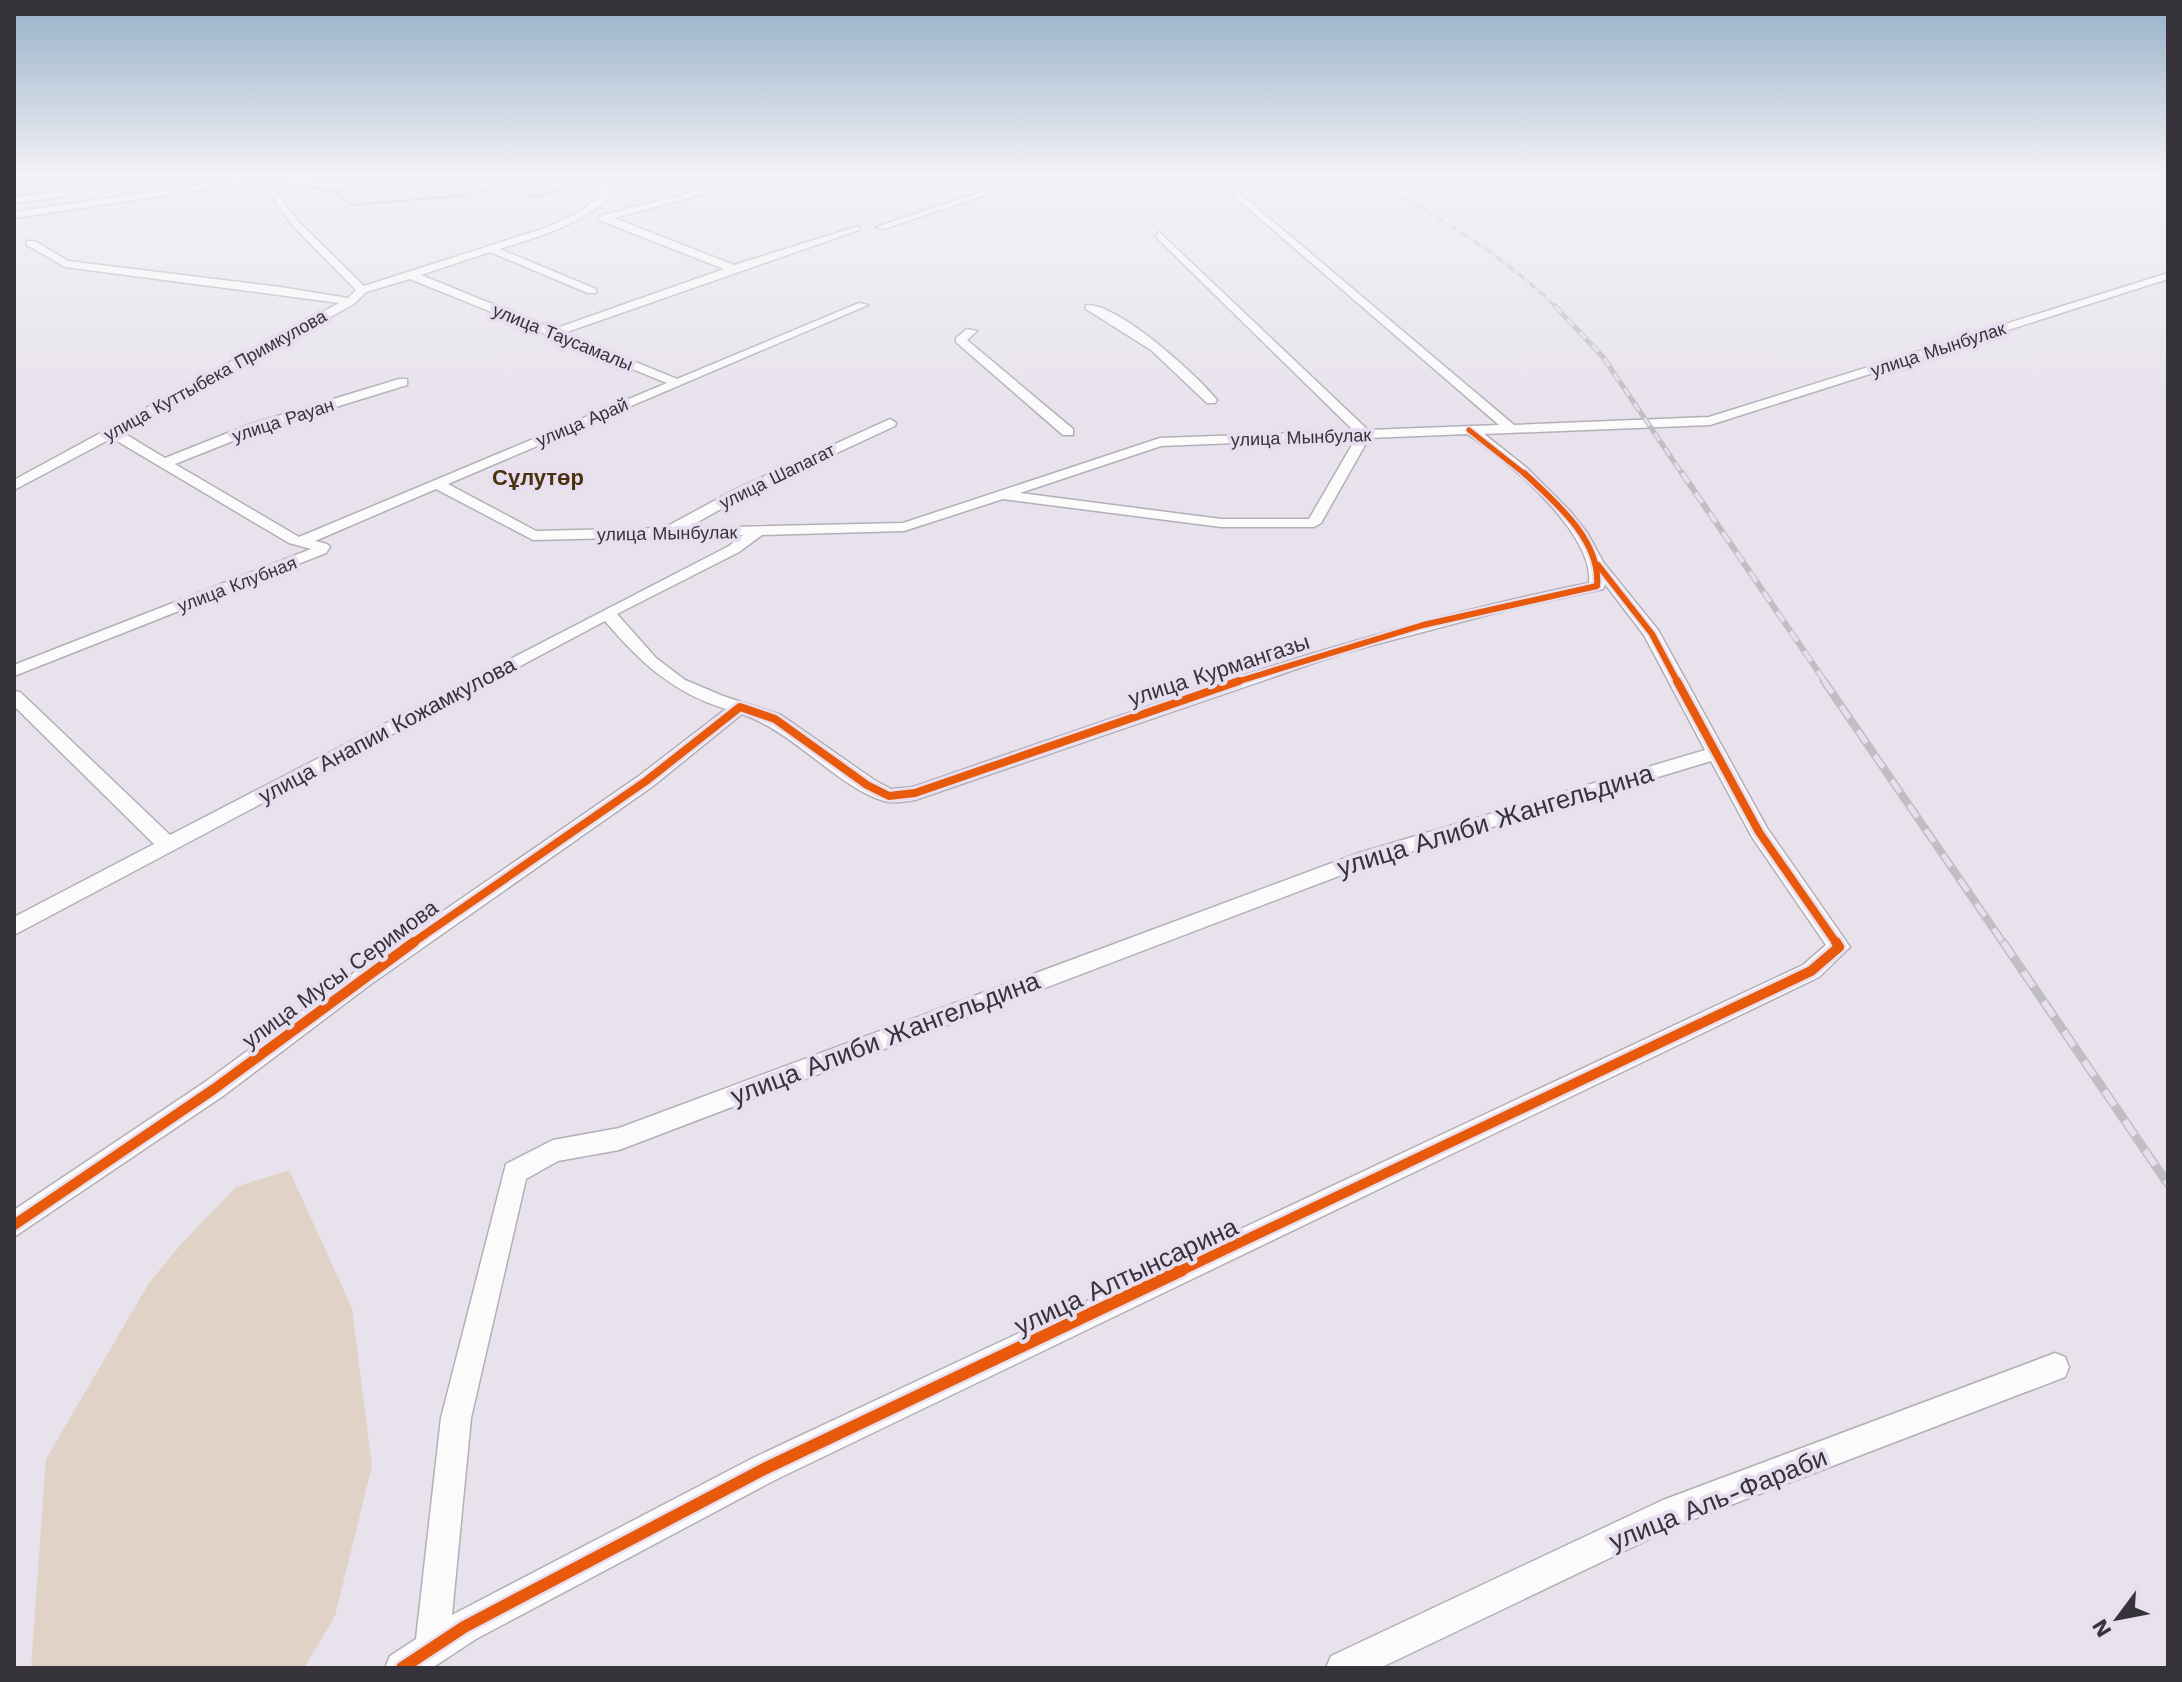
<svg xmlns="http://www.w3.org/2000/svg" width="2182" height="1682" viewBox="0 0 2182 1682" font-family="'Work Sans',sans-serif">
<rect width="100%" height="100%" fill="#e7e2ec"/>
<polygon fill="#e1d2c7" points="289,1170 352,1308 372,1466 335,1616 304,1668 31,1668 46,1459 149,1283 182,1243 236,1187"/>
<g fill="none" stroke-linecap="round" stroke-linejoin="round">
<g stroke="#bba997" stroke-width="2">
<polyline points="244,183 266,182"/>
<polyline points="288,183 336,192 351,205 458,196 511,186 533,197 559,191 593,175"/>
<polyline points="336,192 360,184 360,175"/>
<polyline points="14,219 135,200"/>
</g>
<defs>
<g id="minor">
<path d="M264 175 344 183 341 188 269 182 298 221 364 286 545 228 580 212 602 194 593 175H601L612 195C581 225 540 236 500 249L596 289V293H588L490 252 421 275 554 329 724 269 599 220V216L762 175H776L614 218 734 265 859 226V230L564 333 677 379 859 303 868 305 448 484 536 531 664 528 736 489 890 419 896 423 895 426 746 495 687 528 903 523 1160 438 1354 431 1156 237 1159 232 1368 430 1499 425 1234 196 1237 191 1514 425 1709 417 2168 273V279L1710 425 1484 434 1527 468 1569 510 1588 534 1603 562 1658 630 1767 828 1850 947 1819 977 775 1480 476 1639 432 1668H385L390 1656 416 1639 441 1418 506 1164 553 1140 619 1128 1359 853 1705 750 1644 635 1605 584 1603 589 1510 609 1343 653 915 800C905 801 894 804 884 801 836 786 796 733 742 714L653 786 371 984 223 1096 14 1237V1210L205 1082 355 972 639 776 726 709C673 693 640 662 605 621L14 935V917L154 844 14 706V691L20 692 170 835 729 546 743 535 533 540 436 489 315 541 327 544 330 547 326 553 14 676V665L311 549 289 543 112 438 14 490V480L339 303 65 267 27 245V241H35L68 261 280 287 348 298 356 290 292 225 260 181 14 218V212ZM410 279 667 383 299 537 175 464 258 431 407 385V379H399L248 425 165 458 122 432 354 304 366 292ZM1467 434C1506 458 1595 534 1589 583 1357 630 1136 710 913 787L891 789 874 780 781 715 723 696 685 680 656 658 617 614 739 552 762 535 904 531 1003 499 1221 527H1314L1321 523 1369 438ZM1356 438 1309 519H1221L1020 493 1161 446ZM1711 761 1752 837 1826 945 1803 965 753 1458 452 1615 471 1418 526 1179 558 1161 619 1150 1373 863Z"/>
<polygon points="1032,175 1045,175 884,229 876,227"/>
<polygon points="70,191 67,196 14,203 14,197"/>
<path d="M1086 305C1118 303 1197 375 1217 400L1215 403H1207L1151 350 1086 309Z"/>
<polygon points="967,329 977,331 967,340 1073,429 1073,435 1063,435 956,342 956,338"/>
<polygon points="2055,1353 2065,1357 2069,1367 2065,1377 1681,1524 1380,1668 1326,1668 1331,1656 1663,1500"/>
</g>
</defs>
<use href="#minor" stroke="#b3afb7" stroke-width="3"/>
<use href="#minor" fill="#fbfbfc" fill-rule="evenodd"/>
<defs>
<path id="rail-far4" d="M1358 175C1430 211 1499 251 1557 308"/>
<polyline id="rail-far3" points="1555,306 1603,357 1683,475"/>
<polyline id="rail-far2" points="1682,473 1826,683"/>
<polyline id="rail-far1" points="1824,681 2004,944"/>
<polyline id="rail" points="2003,942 2168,1184"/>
</defs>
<use href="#rail-far4" stroke="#c0bec2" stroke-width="3"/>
<use href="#rail-far3" stroke="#c0bec2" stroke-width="5"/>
<use href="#rail-far2" stroke="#c0bec2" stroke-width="6"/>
<use href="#rail-far1" stroke="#c0bec2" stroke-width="8"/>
<use href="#rail" stroke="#c0bec2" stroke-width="9"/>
<use href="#rail-far4" stroke="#e7def0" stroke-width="2" stroke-dasharray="7" stroke-linecap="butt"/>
<use href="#rail-far3" stroke="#e7def0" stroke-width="3" stroke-dasharray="9" stroke-linecap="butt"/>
<use href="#rail-far2" stroke="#e7def0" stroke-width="4" stroke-dasharray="12" stroke-linecap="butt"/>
<use href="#rail-far1" stroke="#e7def0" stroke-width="5" stroke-dasharray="15" stroke-linecap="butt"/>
<use href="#rail" stroke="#e7def0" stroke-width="6" stroke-dasharray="18" stroke-linecap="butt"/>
<defs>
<polyline id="cycleway-far4" points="1469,430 1526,475"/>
<g id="cycleway-far3">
<polyline points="1598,565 1652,634 1678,683"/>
<path d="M1233 683 1423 625 1597 586C1601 540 1555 502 1524 473"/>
</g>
<g id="cycleway-far2">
<polyline points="1677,681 1759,832 1837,944"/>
<polyline points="411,944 646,781 740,707 775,719 867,785 889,796 915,793 1239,681"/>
</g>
<g id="cycleway-far1">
<polyline points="14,1225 214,1089 414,942"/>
<polyline points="1178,1272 1811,971 1839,947 1836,942"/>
</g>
<polyline id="cycleway" points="402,1668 464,1627 764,1469 1182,1270"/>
</defs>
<use href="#cycleway-far4" stroke="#e7def0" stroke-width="8"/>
<use href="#cycleway-far3" stroke="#e7def0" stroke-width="10"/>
<use href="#cycleway-far2" stroke="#e7def0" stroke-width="13"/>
<use href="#cycleway-far1" stroke="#e7def0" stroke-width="15"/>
<use href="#cycleway" stroke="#e7def0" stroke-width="17"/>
<use href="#cycleway-far4" stroke="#e8590c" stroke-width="5"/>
<use href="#cycleway-far3" stroke="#e8590c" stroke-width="6"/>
<use href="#cycleway-far2" stroke="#e8590c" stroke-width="8"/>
<use href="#cycleway-far1" stroke="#e8590c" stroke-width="10"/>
<use href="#cycleway" stroke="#e8590c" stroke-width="12"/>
</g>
<linearGradient id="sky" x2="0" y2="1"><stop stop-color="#96b0c8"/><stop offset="0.43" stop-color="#f4f2f6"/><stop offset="1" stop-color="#f4f2f6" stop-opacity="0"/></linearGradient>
<rect width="2182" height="410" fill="url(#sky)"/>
<g text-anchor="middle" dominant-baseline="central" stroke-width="8" stroke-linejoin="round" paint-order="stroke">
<g font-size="18" fill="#36333a" stroke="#e7def0">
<text transform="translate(563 337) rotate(22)">улица Таусамалы</text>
<text transform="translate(1938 349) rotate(-18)">улица Мынбулак</text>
<text transform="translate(215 375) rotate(-29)">улица Куттыбека Примкулова</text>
<text transform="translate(283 420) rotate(-18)">улица Рауан</text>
<text transform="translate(582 422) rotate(-23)">улица Арай</text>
<text transform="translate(1301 437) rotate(-2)">улица Мынбулак</text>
<text transform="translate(777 476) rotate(-26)">улица Шапагат</text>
<text transform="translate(667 533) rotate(-1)">улица Мынбулак</text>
<text transform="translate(237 584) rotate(-21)">улица Клубная</text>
</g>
<g font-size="22" font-weight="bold" fill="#4a320f" stroke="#e7def0">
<text x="538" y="477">Сұлутөр</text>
</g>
<g font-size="22" fill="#36333a" stroke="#e7def0">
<text transform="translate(1219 670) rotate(-18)">улица Курмангазы</text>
<text transform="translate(387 730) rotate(-28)">улица Анапии Кожамкулова</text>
<text transform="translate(340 974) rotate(-36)">улица Мусы Серимова</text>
</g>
<g font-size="26" fill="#36333a" stroke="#e7def0">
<text transform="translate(1495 820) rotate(-17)">улица Алиби Жангельдина</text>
<text transform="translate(885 1038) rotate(-21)">улица Алиби Жангельдина</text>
<text transform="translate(1126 1276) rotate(-25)">улица Алтынсарина</text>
<text transform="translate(1718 1499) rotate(-22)">улица Аль-Фараби</text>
</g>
</g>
<rect width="2182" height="1682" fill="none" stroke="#36333a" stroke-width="32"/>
<g transform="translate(2118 1618) rotate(238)" stroke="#e7def0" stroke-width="6" paint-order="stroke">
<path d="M0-6L14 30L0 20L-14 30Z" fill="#36333a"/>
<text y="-12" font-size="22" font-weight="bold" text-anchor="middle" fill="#36333a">N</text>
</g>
</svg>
